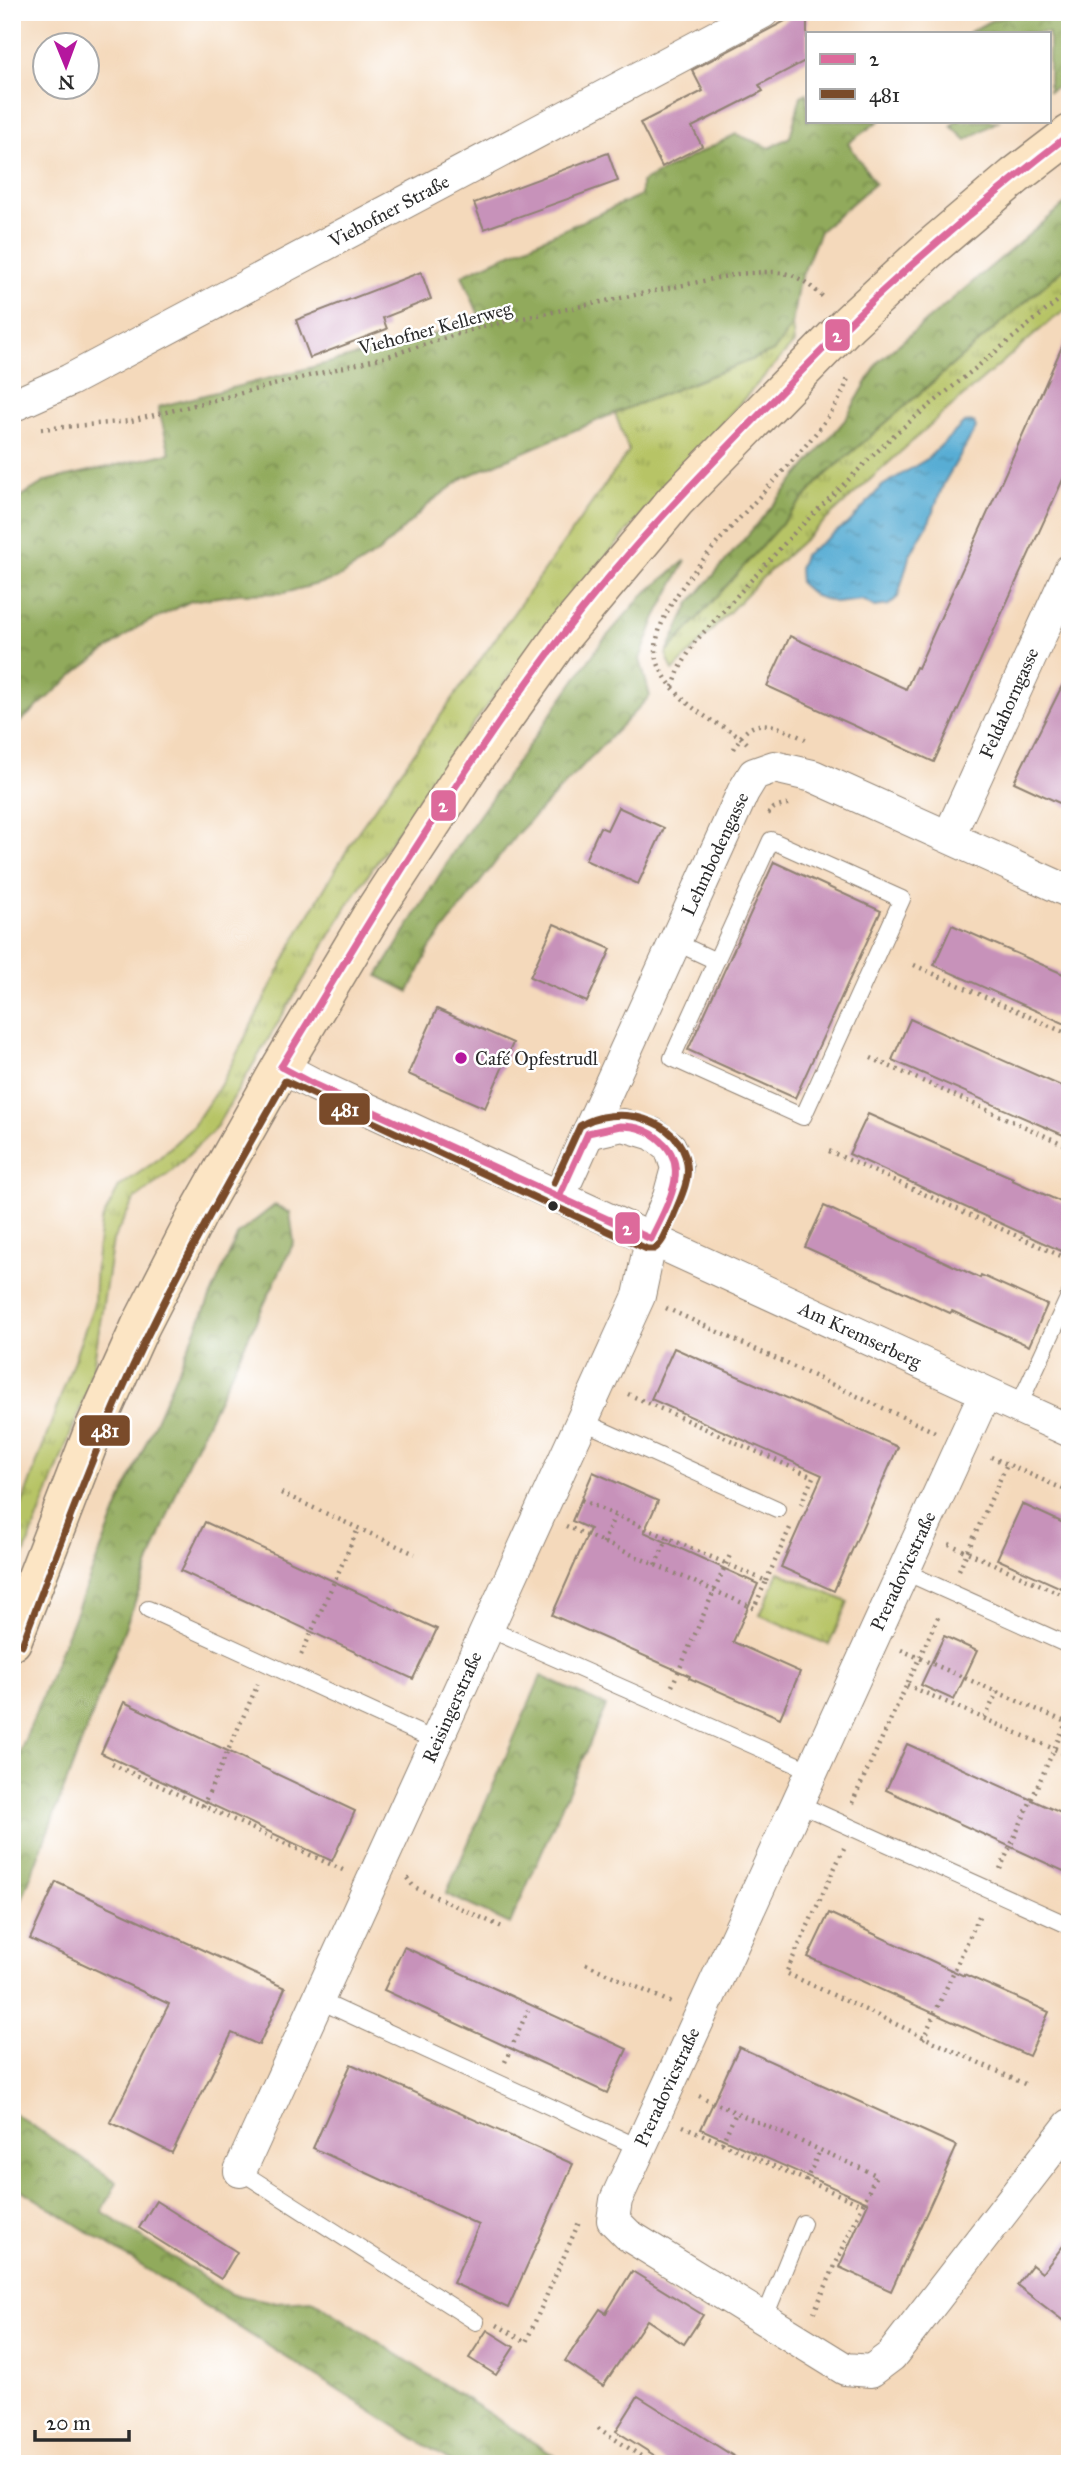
<svg xmlns="http://www.w3.org/2000/svg" width="1082" height="2476" viewBox="0 0 1082 2476" font-family="'IM FELL Great Primer',serif">
<defs>
<pattern id="grass-tufts" width="24" height="20" patternUnits="userSpaceOnUse" patternTransform="scale(1.75)"><rect width="24" height="20" fill="#b7c466"/><path d="M3 7l-1-3M5 7V3M7 7l1-3M15 17l-1-3M17 17v-4M19 17l1-3" fill="none" stroke="#959f54"/></pattern>
<pattern id="forest-crowns" width="20" height="18" patternUnits="userSpaceOnUse" patternTransform="scale(1.75)"><rect width="20" height="18" fill="#91aa5b"/><path d="M2 6a3 3 0 1 1 6 0M12 15a3 3 0 1 1 6 0" fill="none" stroke="#778b4b"/></pattern>
<pattern id="water-ripples" width="26" height="14" patternUnits="userSpaceOnUse" patternTransform="scale(1.75)"><rect width="26" height="14" fill="#58add4"/><path d="M2 4q2-2 4 0t4 0M15 11q2-2 4 0t4 0" fill="none" stroke="#498dac"/></pattern>
</defs>
<rect width="100%" height="100%" fill="#fff"/>
<filter id="ink" filterUnits="userSpaceOnUse"><feTurbulence type="fractalNoise" baseFrequency=".0143" numOctaves="2"/><feDisplacementMap in="SourceGraphic" scale="14" xChannelSelector="R" yChannelSelector="G"/><feConvolveMatrix kernelMatrix="1 2 1 2 8 2 1 2 1" color-interpolation-filters="sRGB"/></filter>
<filter id="wash" filterUnits="userSpaceOnUse"><feTurbulence type="fractalNoise" baseFrequency=".00686" numOctaves="4" result="noise"/><feDisplacementMap in="SourceGraphic" scale="28" xChannelSelector="R" yChannelSelector="G"/><feGaussianBlur stdDeviation="1.57" result="paint"/><feColorMatrix in="noise" values="0 0 0 0 0 0 0 0 0 0 0 0 0 0 0 0 0 1.4 0 .05"/><feComposite in="paint" operator="in"/></filter>
<g filter="url(#wash)">
<rect width="100%" height="100%" fill="#f4d9bb"/>
<g fill="url(#grass-tufts)" stroke="#717848" stroke-width="2">
<polygon points="1070,263 1070,307 1049,322 940,416 762,578 673,671 666,654 821,479"/>
<polygon points="792,325 794,343 664,488 547,627 449,756 349,903 215,1129 172,1171 134,1200 113,1240 91,1381 12,1586 12,1532 94,1304 96,1261 101,1222 119,1187 156,1161 193,1126 223,1081 296,937 357,833 629,451 615,413 774,351"/>
<polygon points="779,1572 848,1602 829,1645 760,1615"/>
</g>
<g fill="url(#forest-crowns)" stroke="#5e6a43" stroke-width="2">
<polygon points="1024,12 1070,12 1070,79 1049,91 1049,33 968,33 990,21"/>
<polygon points="807,93 807,121 879,121 848,143 875,183 820,231 798,285 792,325 774,351 615,413 465,477 431,502 379,552 336,579 284,593 238,594 191,601 138,627 78,671 12,729 12,502 46,481 170,453 158,407 386,348 481,320 462,275 641,195 641,182 736,134 770,148 790,137 801,96"/>
<polygon points="957,121 998,121 966,140 951,126"/>
<polygon points="1070,200 1070,263 821,479 666,654 690,603 845,420 879,361"/>
<polygon points="686,560 656,617 640,659 650,696 517,834 430,948 409,992 378,976 454,851 601,643 642,596"/>
<polygon points="275,1205 290,1213 294,1242 186,1467 12,1926 12,1772 120,1502 238,1234"/>
<polygon points="541,1676 606,1706 510,1924 446,1894"/>
<polygon points="12,2112 117,2182 102,2212 230,2294 275,2302 313,2300 567,2464 455,2464 12,2184"/>
</g>
<polygon fill="url(#water-ripples)" stroke="#426c80" stroke-width="2" points="974,422 976,428 944,483 929,522 909,557 898,597 889,605 875,607 862,600 837,603 815,596 800,583 799,569 804,555 851,521 882,486 927,459 964,423"/>
<g id="blocks">
<g fill="#c792ba">
<polygon points="802,12 807,12 807,60 759,85 763,91 692,127 702,146 662,167 640,123 703,91 692,70"/>
<polygon points="608,153 618,181 484,229 474,203"/>
<polygon points="421,272 431,299 383,318 387,329 310,358 296,320"/>
<polygon points="1070,329 1070,464 934,762 767,686 790,636 906,689 916,667 918,668"/>
<polygon points="1070,670 1070,808 1014,782"/>
<polygon points="618,807 664,828 638,884 585,860 600,827 607,830"/>
<polygon points="774,862 881,911 795,1098 688,1050"/>
<polygon points="554,924 611,949 587,1002 530,977"/>
<polygon points="952,925 1070,977 1070,1026 934,965"/>
<polygon points="437,1009 513,1043 485,1108 408,1074"/>
<polygon points="910,1019 1070,1090 1070,1138 892,1060"/>
<polygon points="868,1114 1013,1178 1012,1180 1070,1206 1070,1255 849,1154"/>
<polygon points="824,1206 980,1278 981,1275 1047,1305 1029,1346 952,1311 950,1313 805,1247"/>
<polygon points="674,1348 898,1447 834,1591 781,1567 822,1475 651,1399"/>
<polygon points="593,1472 658,1501 644,1532 758,1584 733,1642 800,1672 780,1718 689,1678 690,1676 552,1615 590,1529 572,1521"/>
<polygon points="1022,1504 1070,1526 1070,1592 997,1559"/>
<polygon points="205,1522 437,1629 413,1679 181,1571"/>
<polygon points="944,1636 977,1651 954,1700 921,1685"/>
<polygon points="124,1702 355,1811 332,1861 101,1753"/>
<polygon points="907,1744 1070,1817 1070,1874 886,1790"/>
<polygon points="56,1882 285,1988 259,2045 232,2033 172,2153 110,2122 169,2004 30,1939"/>
<polygon points="829,1913 964,1976 964,1974 1049,2012 1029,2056 808,1957"/>
<polygon points="404,1947 627,2049 607,2093 384,1990"/>
<polygon points="739,2047 957,2146 891,2291 839,2267 868,2203 701,2129"/>
<polygon points="351,2064 573,2164 508,2308 453,2283 479,2225 313,2148"/>
<polygon points="156,2201 237,2252 221,2279 139,2228"/>
<polygon points="1070,2237 1070,2326 1017,2285 1032,2265 1042,2273"/>
<polygon points="632,2271 703,2315 684,2344 647,2320 603,2386 565,2361 600,2309 606,2313"/>
<polygon points="487,2330 514,2347 496,2375 469,2358"/>
<polygon points="638,2396 746,2464 668,2464 616,2431"/>
</g>
</g>
</g>
<g filter="url(#ink)">
<use href="#blocks" fill-opacity="0" stroke="#908273" stroke-width="2"/>
<g fill="none" stroke-linecap="round" stroke-linejoin="round">
<defs>
<g id="lane">
<polygon points="771,840 902,899 803,1117 672,1058"/>
<polyline points="675,942 716,961"/>
<polyline points="1018,1407 1070,1294"/>
<polyline points="582,1421 777,1509"/>
<polyline points="903,1571 1070,1646"/>
<polyline points="148,1609 436,1741"/>
<polyline points="487,1628 811,1771"/>
<polyline points="797,1803 1070,1926"/>
<polyline points="318,2000 640,2148"/>
<polyline points="240,2171 476,2322"/>
<polyline points="764,2319 803,2223"/>
</g>
<g id="street">
<polyline points="12,406 70,380 763,12"/>
<polyline points="949,836 1070,570"/>
<polyline points="281,1067 315,1085 1070,1431"/>
<polyline points="559,1197 743,792 754,774 774,767 813,776 1070,892"/>
<polyline points="985,1393 616,2200 613,2220 628,2235 845,2369 871,2371 891,2356 1070,2125"/>
<polyline points="240,2171 639,1296 651,1239 669,1197 677,1168 670,1147 653,1134 623,1125 588,1133"/>
</g>
<polyline id="secondary" points="12,1641 94,1429 140,1327 198,1214 281,1067 373,913 468,768 562,636 675,501 849,323 928,250 1015,176 1070,134"/>
</defs>
<use href="#lane" stroke="#908273" stroke-width="18"/>
<use href="#street" stroke="#908273" stroke-width="34"/>
<use href="#secondary" stroke="#908273" stroke-width="41"/>
<g stroke="#908273" stroke-width="4.5" stroke-dasharray="2 5" stroke-linecap="butt">
<path d="M41 429 131 421 388 356 480 327 737 274C779 271 792 267 824 298"/>
<polyline points="673,687 679,670 694,643 795,532 896,433 1070,291"/>
<path d="M747 743C738 734 727 729 716 723 694 711 671 691 660 668 625 595 832 452 848 377"/>
<path d="M734 749C752 710 776 726 807 740"/>
<polyline points="768,814 774,808 788,804"/>
<polyline points="914,965 1070,1035"/>
<polyline points="871,1058 1070,1147"/>
<polyline points="829,1151 1070,1260"/>
<polyline points="666,1308 935,1432"/>
<polyline points="628,1394 813,1477 801,1504"/>
<polyline points="991,1457 1070,1492"/>
<polyline points="281,1493 415,1554"/>
<polyline points="566,1526 754,1608 766,1581 579,1499"/>
<polyline points="603,1543 615,1515"/>
<polyline points="949,1544 1070,1598"/>
<polyline points="655,1565 668,1538"/>
<polyline points="959,1570 1007,1464"/>
<polyline points="766,1581 790,1528"/>
<polyline points="901,1650 1070,1724"/>
<polyline points="301,1655 358,1529"/>
<polyline points="907,1685 1070,1756"/>
<polyline points="672,1686 730,1555"/>
<polyline points="985,1718 997,1692"/>
<polyline points="112,1764 345,1871"/>
<polyline points="852,1803 940,1613"/>
<polyline points="203,1806 258,1684"/>
<polyline points="844,1848 786,1973 1029,2086"/>
<polyline points="1000,1869 1070,1714"/>
<polyline points="407,1878 414,1887 502,1927"/>
<polyline points="586,1964 672,2003"/>
<polyline points="923,2039 981,1912"/>
<polyline points="505,2062 528,2010"/>
<polyline points="699,2096 876,2175 814,2312"/>
<polyline points="683,2126 862,2205"/>
<polyline points="722,2143 736,2113"/>
<polyline points="806,2181 820,2150"/>
<polyline points="497,2325 526,2342 580,2220"/>
<polyline points="598,2428 653,2464"/>
</g>
<use href="#lane" stroke="#fff" stroke-width="16"/>
<use href="#street" stroke="#fff" stroke-width="32"/>
<use href="#secondary" stroke="#fce5c4" stroke-width="38"/>
<defs>
<g id="bus-1">
<path d="M281 1067C369 921 458 773 561 637 619 560 686 490 754 420 794 379 834 337 876 297 938 240 1003 186 1070 134"/>
<polyline points="281,1067 315,1085 559,1197"/>
<path d="M620 1126C635 1126 649 1130 660 1140 693 1167 665 1209 651 1239L559 1197 588 1133Z"/>
</g>
<g id="bus-2">
<path d="M554 1183 580 1126C615 1103 681 1118 687 1164 690 1182 679 1201 673 1217 668 1227 664 1243 654 1249H647L556 1207"/>
<path d="M22 1645C57 1552 91 1458 132 1368 178 1269 232 1175 285 1081L553 1206"/>
</g>
</defs>
<use href="#bus-1" stroke="#fff" stroke-width="12"/>
<use href="#bus-2" stroke="#fff" stroke-width="12"/>
<use href="#bus-1" stroke="#dd6a9b" stroke-width="7"/>
<use href="#bus-2" stroke="#7a4b2a" stroke-width="7"/>
</g>
</g>
<circle fill="#b5179e" stroke="#fff" stroke-width="2.5" cx="461" cy="1058" r="7"/>
<circle fill="#2b2b2b" stroke="#fff" stroke-width="2.5" cx="553" cy="1206" r="6"/>
<g text-anchor="middle" dominant-baseline="central" stroke-width="5" stroke-linejoin="round" paint-order="stroke">
<g font-size="19" fill="#2b2b2b" stroke="#fff">
<text transform="translate(389 211) rotate(-28)">Viehofner Straße</text>
<text transform="translate(435 328) rotate(-15)">Viehofner Kellerweg</text>
<text transform="translate(1009 703) rotate(-66)">Feldahorngasse</text>
<text transform="translate(715 854) rotate(-65)">Lehmbodengasse</text>
<text transform="translate(860 1335) rotate(25)">Am Kremserberg</text>
<text transform="translate(903 1571) rotate(-65)">Preradovicstraße</text>
<text transform="translate(452 1707) rotate(-66)">Reisingerstraße</text>
<text transform="translate(667 2087) rotate(-65)">Preradovicstraße</text>
</g>
<g font-size="19" fill="#2b2b2b" stroke="#fff" text-anchor="start">
<text x="475" y="1058">Café Opfestrudl</text>
</g>
</g>
<g stroke="#fff" stroke-width="2.5">
<rect x="824" y="318" width="27" height="34" rx="7" fill="#dd6a9b"/>
<rect x="430" y="789" width="27" height="33" rx="7" fill="#dd6a9b"/>
<rect x="318" y="1092" width="53" height="34" rx="7" fill="#7a4b2a"/>
<rect x="614" y="1211" width="27" height="34" rx="7" fill="#dd6a9b"/>
<rect x="78" y="1414" width="53" height="33" rx="7" fill="#7a4b2a"/>
</g>
<g font-size="19" text-anchor="middle" font-weight="bold" fill="#fff">
<text x="837" y="342">2</text>
<text x="443" y="812">2</text>
<text x="345" y="1116">481</text>
<text x="627" y="1235">2</text>
<text x="105" y="1437">481</text>
</g>
<rect width="1082" height="2476" fill="none" stroke="#fff" stroke-width="42"/>
<rect x="806" y="32" width="245" height="91" fill="#ffffff" stroke="#aaaaaa" stroke-width="2"/>
<rect x="820" y="54" width="35" height="10" fill="#dd6a9b" stroke="#aaaaaa" stroke-width="2"/>
<text x="869" y="66" font-size="21" fill="#2b2b2b">2</text>
<rect x="820" y="89" width="35" height="10" fill="#7a4b2a" stroke="#aaaaaa" stroke-width="2"/>
<text x="869" y="102" font-size="21" fill="#2b2b2b">481</text>
<g transform="translate(66 66) rotate(179)"><circle r="33" fill="#ffffff" stroke="#aaaaaa" stroke-width="2"/>
<path d="M0-5L12 26L0 18L-12 26Z" fill="#b5179e"/>
<text y="-10" font-size="19" font-weight="bold" text-anchor="middle" fill="#2b2b2b">N</text>
</g>
<path d="M35 2430v10h94v-10" fill="none" stroke="#2b2b2b" stroke-width="3.5"/>
<text x="46" y="2430" font-size="21" fill="#2b2b2b" stroke="#ffffff" stroke-width="5" paint-order="stroke">20 m</text>
</svg>
